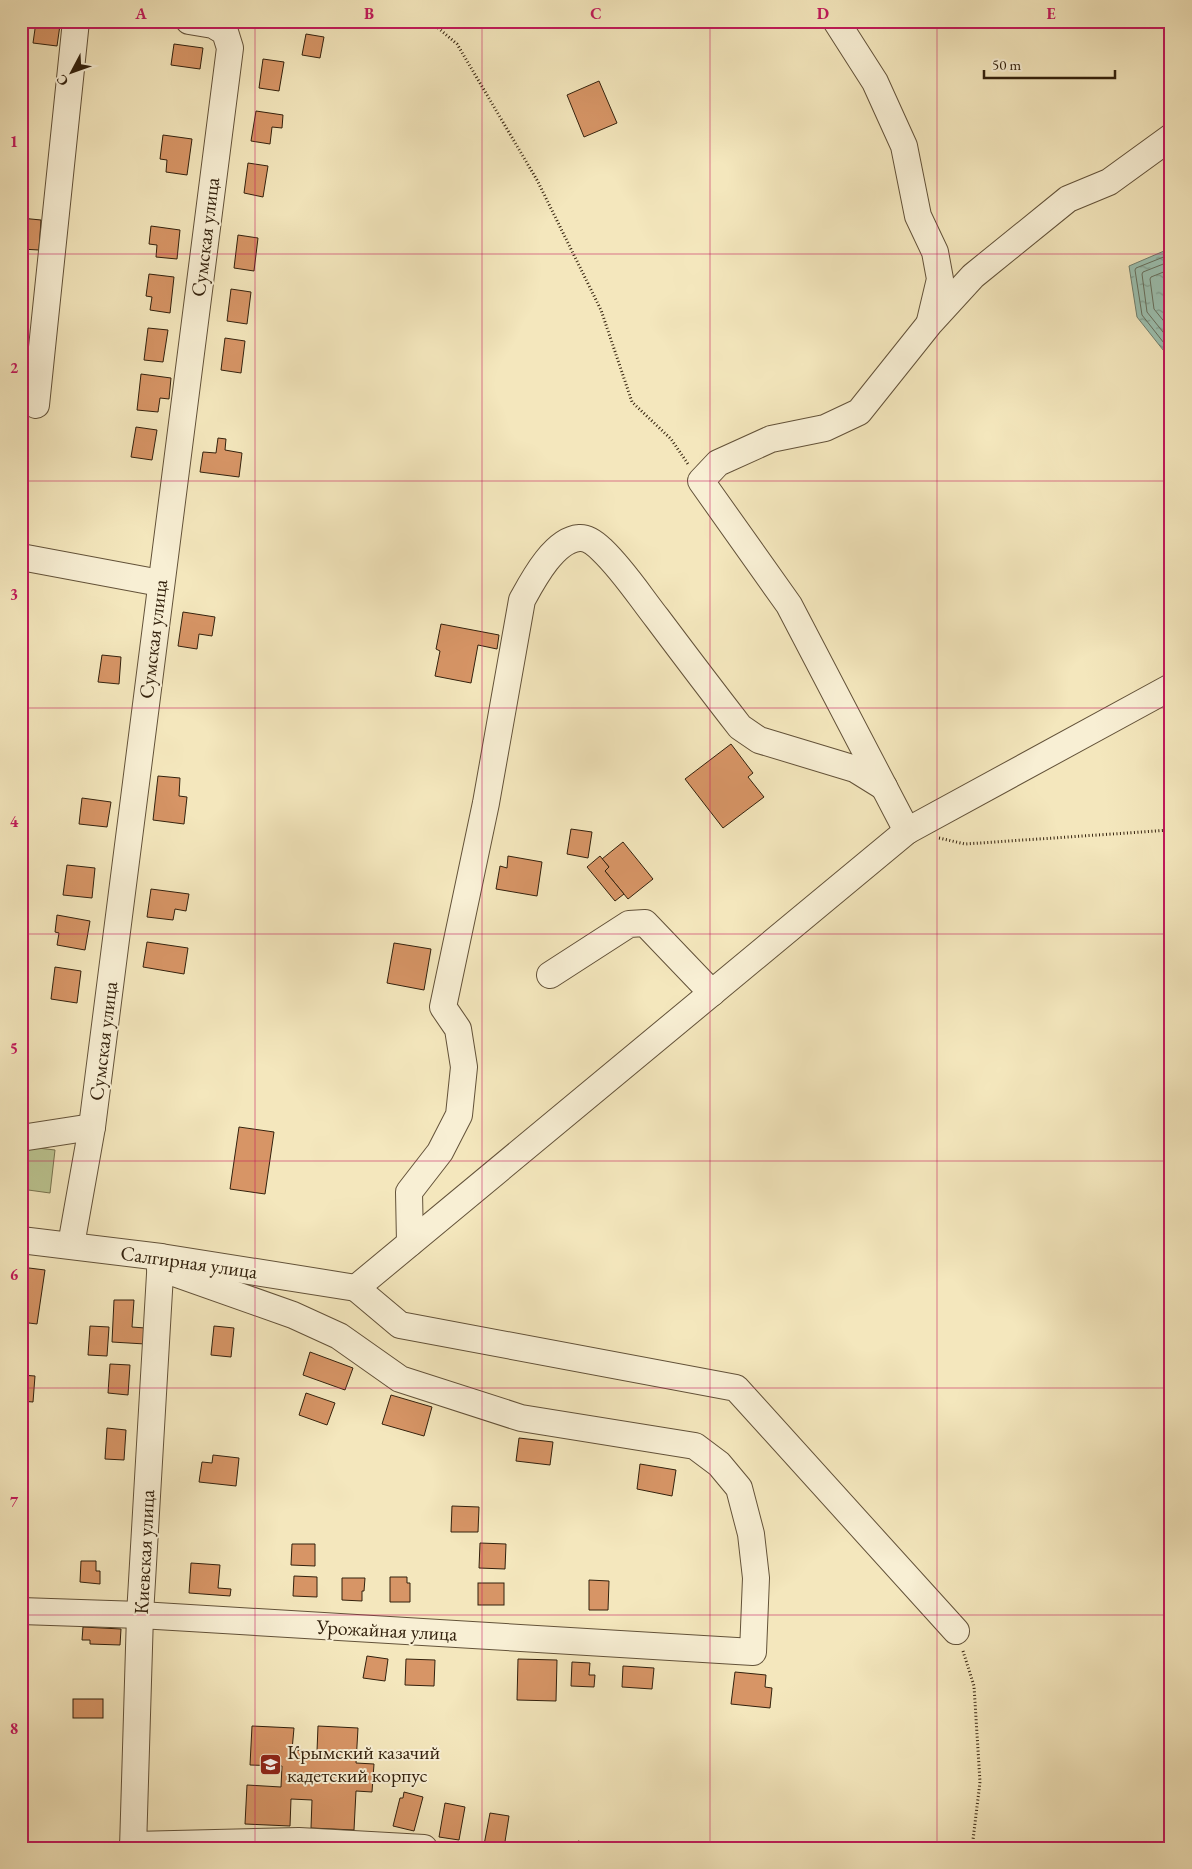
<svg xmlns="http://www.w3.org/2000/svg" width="1192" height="1869" viewBox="0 0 1192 1869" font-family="'EB Garamond',serif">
<defs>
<pattern id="water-ripples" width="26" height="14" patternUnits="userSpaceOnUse" patternTransform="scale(1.25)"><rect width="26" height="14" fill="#9cc0b0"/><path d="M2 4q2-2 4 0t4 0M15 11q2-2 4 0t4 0" fill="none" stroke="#809c8e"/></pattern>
</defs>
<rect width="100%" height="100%" fill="#f4e7bd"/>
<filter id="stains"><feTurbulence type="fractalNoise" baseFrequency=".004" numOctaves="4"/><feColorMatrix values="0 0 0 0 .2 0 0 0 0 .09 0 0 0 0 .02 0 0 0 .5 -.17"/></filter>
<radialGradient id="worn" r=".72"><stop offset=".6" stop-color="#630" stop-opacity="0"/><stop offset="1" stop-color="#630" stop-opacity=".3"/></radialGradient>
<polygon fill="#bbc591" stroke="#77734f" points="21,1146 55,1150 50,1193 21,1189"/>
<polygon fill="url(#water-ripples)" stroke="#72806f" points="1171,248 1171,360 1137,317 1129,266"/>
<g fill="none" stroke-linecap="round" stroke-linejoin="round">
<g stroke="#68705e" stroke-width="1">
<polyline points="1171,254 1136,268 1135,270 1142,315 1171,352"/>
<polyline points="1171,261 1143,272 1142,274 1147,312 1171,342"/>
<polyline points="1171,269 1151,277 1150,279 1154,309 1171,330"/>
</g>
</g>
<g fill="#d79566" stroke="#33210d">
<polygon points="36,22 60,25 57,46 33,43"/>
<polygon points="306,34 324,37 320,58 302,55"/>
<polygon points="174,44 203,48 200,69 171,65"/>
<polygon points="263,59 284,62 279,91 259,88"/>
<polygon points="599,81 617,123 584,137 567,95"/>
<polygon points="256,111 283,115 282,128 272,127 270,144 251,141"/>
<polygon points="163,135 192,139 187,175 166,172 167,160 160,159"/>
<polygon points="248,163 268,166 263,197 244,193"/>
<polygon points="21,218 41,220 39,250 21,249"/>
<polygon points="151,226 180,230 177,259 156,257 157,245 149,244"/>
<polygon points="238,235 258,238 254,271 234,268"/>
<polygon points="149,274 174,277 170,313 150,310 152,297 146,296"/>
<polygon points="231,289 251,292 247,324 227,321"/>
<polygon points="148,328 168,330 163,362 144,360"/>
<polygon points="225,338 245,341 241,373 221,370"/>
<polygon points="21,361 25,361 21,391"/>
<polygon points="141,374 171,378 169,399 160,398 158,412 137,410"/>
<polygon points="136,427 157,430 152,460 131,457"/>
<polygon points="218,438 226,439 225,450 242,453 239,477 200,472 203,452 216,453"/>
<polygon points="183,612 215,617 212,636 199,634 197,649 178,646"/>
<polygon points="441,624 499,635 497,649 478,645 471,683 435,676 440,651 436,649"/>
<polygon points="102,655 121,657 119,684 98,682"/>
<polygon points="731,744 753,773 748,777 764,797 723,828 685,779"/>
<polygon points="158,776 180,778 179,796 187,797 184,824 153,820"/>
<polygon points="82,798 111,802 107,827 79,824"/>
<polygon points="571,829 592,832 588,858 567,854"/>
<polygon points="623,842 653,879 628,899 605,871 609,867 602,859"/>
<polygon points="508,856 542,862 537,896 496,889 500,866 507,868"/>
<polygon points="600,856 609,867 605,871 624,894 615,901 587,867"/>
<polygon points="67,865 95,868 92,898 63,895"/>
<polygon points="151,889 189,894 186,911 175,909 173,920 147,917"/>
<polygon points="57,915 90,921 85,950 57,945 59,933 55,932"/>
<polygon points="147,942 188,948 184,974 143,967"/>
<polygon points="394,943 431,949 424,990 387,983"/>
<polygon points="55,967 81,971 77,1003 51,999"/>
<polygon points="239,1127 274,1132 265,1194 230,1189"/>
<polygon points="21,1267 45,1270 37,1324 21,1322"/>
<polygon points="114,1300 134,1300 132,1327 145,1328 145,1344 112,1342"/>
<polygon points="90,1326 109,1327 107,1356 88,1355"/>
<polygon points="214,1326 234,1328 231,1357 211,1355"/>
<polygon points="310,1352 353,1368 345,1390 303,1375"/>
<polygon points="110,1364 130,1365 128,1395 108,1393"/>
<polygon points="21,1375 35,1376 33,1402 21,1401"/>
<polygon points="306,1393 335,1403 327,1425 299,1415"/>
<polygon points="391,1395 432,1407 424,1436 382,1424"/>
<polygon points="107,1428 126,1430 124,1460 105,1459"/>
<polygon points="519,1438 553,1442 550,1465 516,1461"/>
<polygon points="213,1455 239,1458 236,1486 199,1482 202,1462 212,1463"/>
<polygon points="640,1464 676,1470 672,1496 637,1489"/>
<polygon points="452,1506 479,1507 478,1532 451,1532"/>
<polygon points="480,1543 506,1544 505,1569 479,1568"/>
<polygon points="292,1544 315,1544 315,1566 291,1565"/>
<polygon points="81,1561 96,1561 96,1571 100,1571 100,1584 80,1582"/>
<polygon points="191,1563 220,1565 218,1588 231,1589 230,1596 189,1593"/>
<polygon points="294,1576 317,1577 317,1597 293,1596"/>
<polygon points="390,1577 407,1577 407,1583 410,1583 410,1602 390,1602"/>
<polygon points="342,1578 365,1578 364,1591 362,1591 362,1601 342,1600"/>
<polygon points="589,1580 609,1581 608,1610 589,1610"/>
<rect x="478" y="1583" width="26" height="22"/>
<polygon points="83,1627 121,1629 120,1645 90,1644 90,1640 82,1640"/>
<polygon points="367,1656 388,1659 385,1681 363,1678"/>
<polygon points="406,1659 435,1660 434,1686 405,1685"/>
<polygon points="518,1659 557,1660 556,1701 517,1700"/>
<polygon points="572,1662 590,1663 589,1675 595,1675 594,1687 571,1686"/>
<polygon points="623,1666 654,1668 652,1689 622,1687"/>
<polygon points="735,1672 766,1675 765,1687 772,1688 770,1708 731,1704"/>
<rect x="73" y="1699" width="30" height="19"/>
<polygon points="252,1726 294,1728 292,1750 317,1751 318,1726 358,1728 356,1763 374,1764 372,1792 356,1791 354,1830 311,1828 312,1800 291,1799 290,1826 245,1824 247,1785 281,1787 282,1766 250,1765"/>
<polygon points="404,1792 423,1797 414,1831 393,1826 400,1798 403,1798"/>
<polygon points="445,1803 465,1807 459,1840 439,1837"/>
<polygon points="490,1813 509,1816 504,1848 484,1845"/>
<polygon points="578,1841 597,1846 596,1848 577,1848"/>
</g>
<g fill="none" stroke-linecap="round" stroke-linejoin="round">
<defs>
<g id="minor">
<polyline points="836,21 875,82 904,146 918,216 935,252 940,279 930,321"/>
<polyline points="36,405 76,21"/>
<polyline points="21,557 160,583"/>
<polyline points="907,831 789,605 701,481 718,463 771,439 825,428 859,412 930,323 973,276 1068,199 1109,182 1171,137"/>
<polyline points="550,975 629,924 645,923 712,993"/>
<polyline points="21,1138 92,1127"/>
<polyline points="21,1240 161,1257 356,1288"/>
<path d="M410 1243 409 1192 440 1152 459 1115 464 1067 458 1029 443 1007 486 803 522 600C533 580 554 540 579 538 588 537 596 544 602 550 623 570 639 595 657 618 684 654 712 691 740 727L759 740 855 769 884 787"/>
<polyline points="71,1245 92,1127 230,48 225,32 213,25 189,21"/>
<polyline points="356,1288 907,831 1171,687"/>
<polyline points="356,1288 400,1325 736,1388 956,1631"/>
<polyline points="21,1611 140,1615 753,1652 756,1578 751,1534 739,1488 719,1464 695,1446 521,1418 400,1379 339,1336 293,1315 160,1268"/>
<polyline points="133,1845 299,1841 424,1848"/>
<polyline points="133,1848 140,1615 161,1257"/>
</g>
</defs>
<use href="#minor" stroke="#635239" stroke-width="28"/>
<g stroke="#33210d" stroke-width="3" stroke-dasharray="1 2.5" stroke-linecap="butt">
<polyline points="430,21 457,44 537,180 601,310 632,402 671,439 688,464"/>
<polyline points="939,838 965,844 1171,830"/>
<polyline points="963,1651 974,1686 980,1782 972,1848"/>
</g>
<use href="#minor" stroke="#f8efd4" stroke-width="26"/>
</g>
<path fill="none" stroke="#c2185b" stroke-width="1" stroke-opacity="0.55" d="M255 21V1848M482 21V1848M710 21V1848M937 21V1848M21 254H1171M21 481H1171M21 708H1171M21 934H1171M21 1161H1171M21 1388H1171M21 1615H1171"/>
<defs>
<symbol id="university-square" viewBox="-11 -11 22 22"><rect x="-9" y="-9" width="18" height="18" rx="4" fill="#8f2418" stroke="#f8efd4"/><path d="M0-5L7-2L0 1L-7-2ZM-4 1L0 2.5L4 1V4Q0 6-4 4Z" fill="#fff"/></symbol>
</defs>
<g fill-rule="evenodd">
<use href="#university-square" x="258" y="1752" width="25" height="25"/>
</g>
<g text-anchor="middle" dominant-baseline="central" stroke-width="4" stroke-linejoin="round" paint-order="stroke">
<g font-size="20" fill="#33210d" stroke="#f8efd4">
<text transform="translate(205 237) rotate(-83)">Сумская улица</text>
<text transform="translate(153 639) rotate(-83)">Сумская улица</text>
<text transform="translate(103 1041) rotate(-83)">Сумская улица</text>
<text transform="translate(189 1262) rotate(8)">Салгирная улица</text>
<text transform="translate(144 1552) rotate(-87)">Киевская улица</text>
<text transform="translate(387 1630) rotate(3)">Урожайная улица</text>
</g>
<g font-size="20" fill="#33210d" stroke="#f8efd4" text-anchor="start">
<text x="287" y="1752">Крымский казачий<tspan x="287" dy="23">кадетский корпус</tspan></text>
</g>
</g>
<rect width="1192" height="1869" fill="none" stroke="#f4e7bd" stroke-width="55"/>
<g transform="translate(72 72) rotate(229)" stroke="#f8efd4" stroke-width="4" paint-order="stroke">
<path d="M0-4L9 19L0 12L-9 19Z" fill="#33210d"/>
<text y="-8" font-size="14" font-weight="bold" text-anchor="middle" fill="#33210d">С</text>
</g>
<path d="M984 70v8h131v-8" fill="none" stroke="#33210d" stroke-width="2.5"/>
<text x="992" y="70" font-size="15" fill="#33210d" stroke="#f8efd4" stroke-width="4" paint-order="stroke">50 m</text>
<rect x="28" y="28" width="1136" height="1814" fill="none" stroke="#c2185b" stroke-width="2"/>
<g font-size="16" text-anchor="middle" font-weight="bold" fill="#c2185b">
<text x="141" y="19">A</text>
<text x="369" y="19">B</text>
<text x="596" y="19">C</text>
<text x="823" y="19">D</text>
<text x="1051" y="19">E</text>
<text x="14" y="147">1</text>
<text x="14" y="373">2</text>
<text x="14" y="600">3</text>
<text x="14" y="827">4</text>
<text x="14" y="1054">5</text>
<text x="14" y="1280">6</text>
<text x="14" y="1507">7</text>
<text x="14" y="1734">8</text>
</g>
<rect width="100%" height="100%" filter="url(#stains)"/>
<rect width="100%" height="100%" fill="url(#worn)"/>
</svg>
